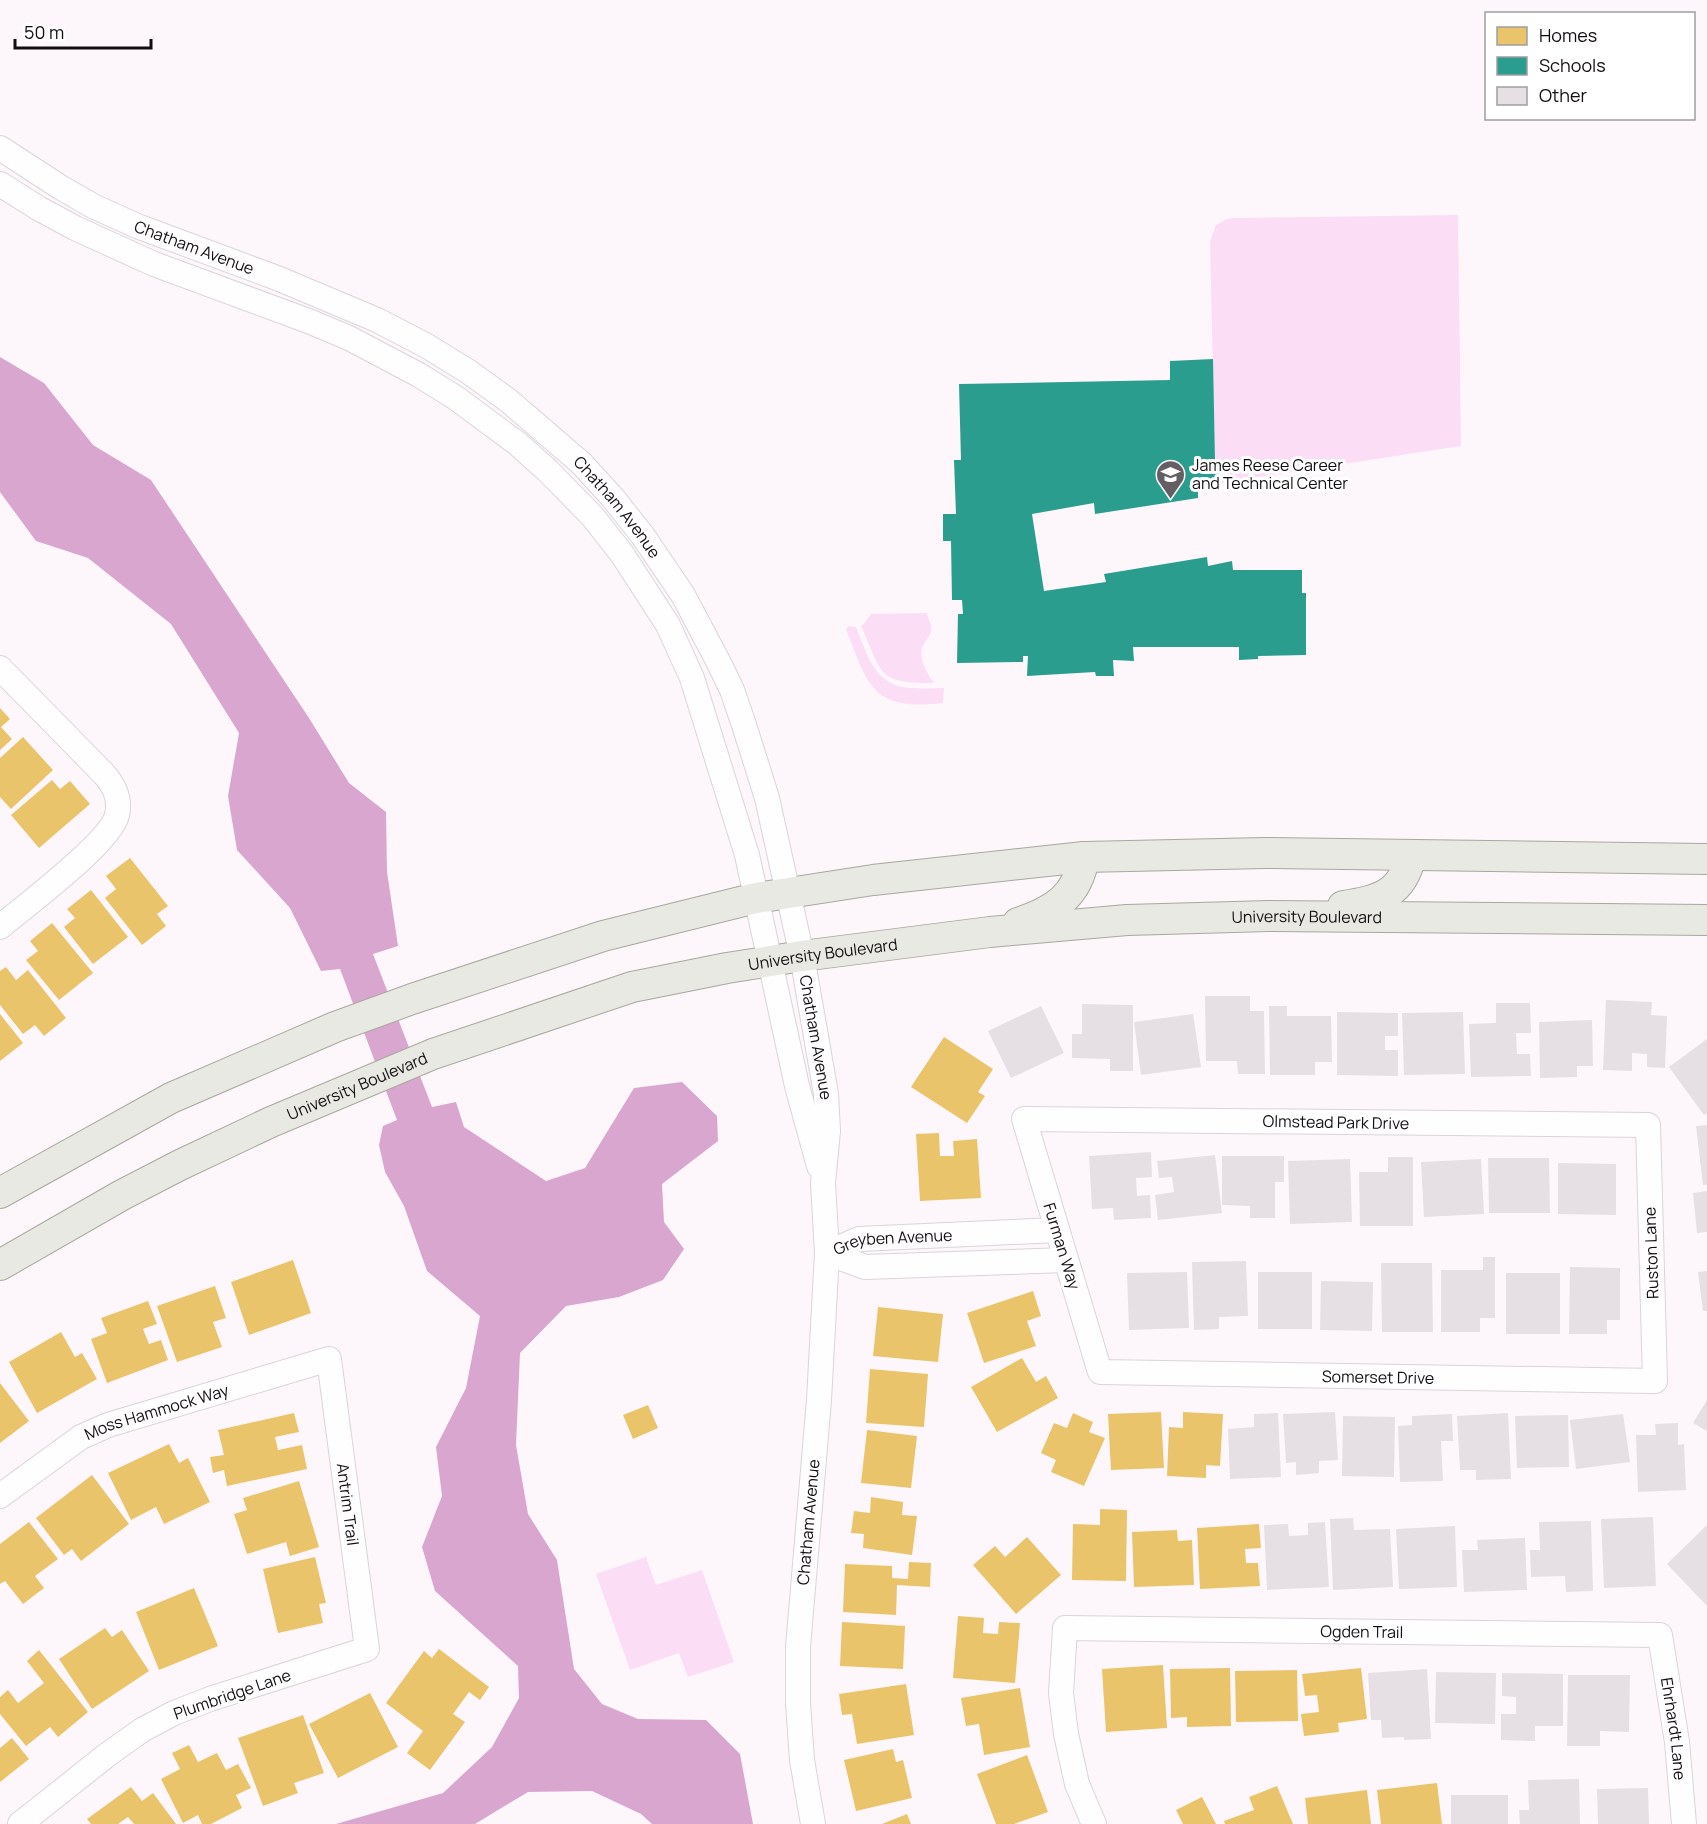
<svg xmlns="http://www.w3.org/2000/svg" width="1707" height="1824" viewBox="0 0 1707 1824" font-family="Manrope,sans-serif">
<rect width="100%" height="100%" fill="#fdf7fc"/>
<g fill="#fbddf5">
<polygon points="1458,215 1461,446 1220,483 1215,461 1210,241 1216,225 1227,219 1233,218"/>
<path d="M927 613C927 619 933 624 931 631 930 637 924 642 922 648 919 660 927 673 934 683 876 684 882 672 861 626L864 624 871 614Z"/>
<path d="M849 626 856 627C867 654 875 687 911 688 922 689 933 688 944 688L943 703C873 711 868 687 846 629Z"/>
<polygon points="646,1557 656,1585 702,1570 734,1662 688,1677 679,1653 630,1670 596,1574"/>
</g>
<polygon fill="#d8a6ce" points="0,357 44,383 93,445 151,480 309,718 349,783 386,812 387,872 398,946 373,954 432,1107 456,1102 464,1127 546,1181 585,1168 634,1088 682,1082 717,1116 718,1141 662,1184 664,1222 684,1249 663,1280 619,1297 566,1306 520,1353 516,1445 528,1514 557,1560 574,1669 602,1704 638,1719 706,1720 740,1754 753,1824 652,1824 641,1814 592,1791 528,1792 475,1824 336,1824 443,1793 492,1747 519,1698 518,1666 435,1591 422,1547 442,1496 436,1447 466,1388 480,1316 427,1271 404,1206 385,1172 379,1145 383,1126 397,1120 340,969 321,971 290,908 237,850 228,796 239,733 171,624 88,558 36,541 0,492"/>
<g fill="#e9c46a">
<polygon points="0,708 10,719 1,727 12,739 0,750"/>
<polygon points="23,737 53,770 11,809 0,797 0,758"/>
<polygon points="52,780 60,789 70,781 90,804 39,848 11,815"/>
<polygon points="130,858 168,906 157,914 166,926 142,945 105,898 116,889 106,876"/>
<polygon points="91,890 128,937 93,964 64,927 75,918 67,909"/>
<polygon points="52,923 93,973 59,1000 26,960 38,951 30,941"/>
<polygon points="6,967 16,980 28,970 66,1018 44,1036 35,1025 23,1034 0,1005 0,971"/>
<polygon points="0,1014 23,1043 0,1061"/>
<polygon points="944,1037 993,1069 978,1092 985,1096 967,1123 911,1087"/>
<polygon points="939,1133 940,1156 954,1156 953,1141 977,1139 981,1198 920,1201 916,1134"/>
<polygon points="293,1260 311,1313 249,1335 231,1282"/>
<polygon points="215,1286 226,1318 213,1322 222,1347 177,1362 157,1306"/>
<polygon points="1033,1291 1041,1316 1027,1321 1036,1346 984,1363 967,1313"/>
<polygon points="148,1301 157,1324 143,1329 149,1344 161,1340 168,1360 107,1383 91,1339 107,1333 101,1318"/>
<polygon points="878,1307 943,1314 938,1362 873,1356"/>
<polygon points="61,1332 75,1357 82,1353 97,1379 37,1413 9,1362"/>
<polygon points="1022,1358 1036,1382 1046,1376 1058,1398 997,1432 971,1387"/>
<polygon points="870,1369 928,1374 924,1427 866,1423"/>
<polygon points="0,1383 29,1421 0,1443"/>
<polygon points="648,1405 658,1428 633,1439 623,1415"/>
<polygon points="1161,1412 1164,1468 1111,1470 1108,1414"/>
<polygon points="1183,1412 1223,1414 1220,1466 1206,1465 1206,1478 1167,1476 1169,1427 1183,1428"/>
<polygon points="294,1413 299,1432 275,1437 278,1450 302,1445 307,1469 227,1486 224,1470 213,1473 210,1457 224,1455 218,1430"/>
<polygon points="1073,1413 1093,1422 1089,1432 1105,1438 1084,1486 1051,1472 1056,1460 1041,1453 1054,1423 1067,1428"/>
<polygon points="867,1430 917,1436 911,1488 861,1483"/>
<polygon points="169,1444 179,1463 188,1458 210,1502 164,1524 156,1507 131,1520 108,1473"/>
<polygon points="92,1475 129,1524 81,1561 72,1549 64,1555 36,1518"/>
<polygon points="299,1481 319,1547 290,1556 286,1542 247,1554 234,1514 247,1510 243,1498"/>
<polygon points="871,1497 903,1502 902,1515 917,1516 912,1555 863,1548 864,1534 851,1533 854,1511 870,1513"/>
<polygon points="1100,1509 1127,1510 1126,1581 1072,1580 1073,1524 1100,1525"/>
<polygon points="29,1522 58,1559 35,1576 44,1588 23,1604 5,1581 0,1584 0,1544"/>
<polygon points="1259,1524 1261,1548 1245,1549 1246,1563 1258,1563 1260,1586 1200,1589 1197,1528"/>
<polygon points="1177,1530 1178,1541 1192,1540 1194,1585 1134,1587 1132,1532"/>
<polygon points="1027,1537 1061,1575 1016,1614 973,1565 995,1546 1005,1557"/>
<polygon points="315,1557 326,1603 319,1604 323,1623 278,1633 263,1569"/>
<polygon points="909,1562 931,1563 930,1587 897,1585 896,1615 843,1612 845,1564 892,1566 892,1578 908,1579"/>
<polygon points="194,1588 218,1646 159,1670 136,1612"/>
<polygon points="958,1616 984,1618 983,1633 998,1634 999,1622 1020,1623 1015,1683 953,1678"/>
<polygon points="842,1622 905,1626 903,1669 840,1666"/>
<polygon points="105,1628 112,1637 122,1630 149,1671 92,1709 59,1659"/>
<polygon points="439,1649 489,1687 480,1700 469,1692 453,1714 465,1722 430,1770 407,1753 423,1731 386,1703 424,1651 432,1658"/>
<polygon points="39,1650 88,1712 58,1737 50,1727 26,1746 0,1714 0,1697 8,1690 18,1703 44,1683 27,1661"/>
<polygon points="1163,1665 1167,1728 1106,1732 1102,1669"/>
<polygon points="1230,1668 1231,1726 1187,1727 1187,1717 1171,1718 1170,1669"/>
<polygon points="1361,1668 1367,1719 1338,1723 1339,1732 1304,1736 1301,1714 1319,1712 1317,1695 1305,1696 1302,1674"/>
<polygon points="1297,1670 1298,1721 1236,1722 1235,1671"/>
<polygon points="906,1684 914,1735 857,1744 852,1714 842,1715 839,1694"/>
<polygon points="1020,1688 1030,1747 984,1755 979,1724 966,1726 961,1698"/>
<polygon points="370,1693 398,1747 338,1778 309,1724"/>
<polygon points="303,1715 324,1773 294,1783 298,1793 263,1806 238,1738"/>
<polygon points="12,1738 29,1759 0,1782 0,1748"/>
<polygon points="189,1745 198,1762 217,1753 226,1770 238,1764 251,1788 236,1795 242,1808 211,1824 202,1824 198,1815 183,1823 161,1779 180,1769 172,1753"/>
<polygon points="893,1749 896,1762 903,1760 912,1798 856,1811 844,1760"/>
<polygon points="1027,1755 1048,1812 1014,1824 996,1824 977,1774"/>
<polygon points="1437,1783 1442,1824 1381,1824 1377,1790"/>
<polygon points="1277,1786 1293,1824 1225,1824 1224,1821 1254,1810 1249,1797"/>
<polygon points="131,1787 142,1801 153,1793 176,1824 134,1824 128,1817 118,1824 91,1824 87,1819"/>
<polygon points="1367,1790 1371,1824 1308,1824 1305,1798"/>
<polygon points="1202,1797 1216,1824 1183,1824 1176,1810"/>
<polygon points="907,1814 911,1824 882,1824"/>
</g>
<polygon fill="#2a9d8f" points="1213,359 1215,461 1217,461 1221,489 1198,492 1198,498 1095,514 1094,503 1032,514 1044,591 1106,582 1104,574 1207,557 1208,566 1232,561 1233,570 1302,570 1302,593 1306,593 1306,655 1258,656 1258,659 1239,660 1239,647 1133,647 1134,661 1113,660 1114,676 1096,676 1095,672 1027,676 1028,656 1023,656 1023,662 957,663 958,614 963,614 962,600 952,600 951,541 943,541 943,514 956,514 954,460 961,460 959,384 1170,380 1170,361"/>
<g fill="#e6e0e5">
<polygon points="1205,996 1250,996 1250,1011 1264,1011 1265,1074 1238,1074 1237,1061 1206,1061"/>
<polygon points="1606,1000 1652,1002 1651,1015 1667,1016 1665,1068 1647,1067 1647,1054 1632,1053 1632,1071 1603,1070"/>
<polygon points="1496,1003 1530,1003 1531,1033 1516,1033 1517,1054 1530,1054 1531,1076 1471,1077 1469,1024 1496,1023"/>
<polygon points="1082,1004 1133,1005 1133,1071 1110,1071 1110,1059 1072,1058 1072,1034 1082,1034"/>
<polygon points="1041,1006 1064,1053 1011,1078 988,1031"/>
<polygon points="1269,1006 1287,1006 1287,1016 1331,1016 1332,1062 1315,1062 1315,1075 1270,1075"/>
<polygon points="1337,1012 1398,1013 1398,1036 1385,1036 1385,1050 1398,1050 1398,1076 1337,1075"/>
<polygon points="1463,1012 1465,1074 1404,1075 1402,1013"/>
<polygon points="1193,1014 1201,1067 1141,1075 1134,1022"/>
<polygon points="1592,1020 1593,1066 1577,1066 1577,1077 1540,1078 1539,1022"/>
<polygon points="1707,1039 1707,1113 1704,1115 1669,1067"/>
<polygon points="1707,1125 1707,1185 1703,1185 1696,1126"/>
<polygon points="1151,1152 1152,1177 1136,1178 1137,1196 1150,1195 1151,1218 1114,1220 1113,1208 1092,1209 1089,1156"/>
<polygon points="1215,1155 1222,1213 1158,1220 1155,1195 1174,1192 1172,1177 1159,1178 1157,1161"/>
<polygon points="1222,1156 1284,1156 1284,1182 1275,1182 1275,1218 1250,1218 1250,1206 1222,1205"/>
<polygon points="1388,1157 1413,1157 1413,1226 1360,1226 1359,1172 1388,1172"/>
<polygon points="1488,1158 1549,1158 1550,1213 1489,1213"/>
<polygon points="1350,1159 1352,1222 1290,1224 1288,1161"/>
<polygon points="1481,1159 1484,1214 1424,1217 1421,1162"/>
<polygon points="1558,1163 1616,1164 1616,1215 1558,1214"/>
<polygon points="1707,1191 1707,1232 1697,1233 1693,1193"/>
<polygon points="1483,1257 1495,1257 1495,1318 1480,1318 1480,1332 1441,1332 1441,1270 1483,1270"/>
<polygon points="1246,1261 1248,1316 1219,1317 1219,1329 1194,1330 1192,1262"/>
<polygon points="1381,1263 1432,1263 1433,1332 1382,1332"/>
<polygon points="1570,1267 1620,1268 1620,1320 1607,1320 1607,1334 1569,1334"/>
<polygon points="1707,1271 1707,1311 1703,1311 1698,1272"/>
<polygon points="1187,1272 1189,1328 1129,1330 1127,1273"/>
<rect x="1258" y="1272" width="54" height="57"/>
<rect x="1506" y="1273" width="54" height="61"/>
<polygon points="1321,1281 1373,1282 1372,1331 1320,1330"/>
<polygon points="1707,1400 1707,1431 1693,1423"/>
<polygon points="1335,1412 1338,1460 1319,1461 1319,1473 1296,1475 1296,1462 1286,1463 1283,1414"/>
<polygon points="1278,1413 1281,1477 1230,1479 1228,1429 1254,1427 1254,1414"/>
<polygon points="1508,1413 1511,1479 1476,1480 1476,1470 1460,1470 1457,1416"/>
<polygon points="1452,1414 1453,1441 1441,1441 1443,1481 1400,1482 1398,1426 1412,1425 1412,1416"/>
<polygon points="1623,1414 1630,1462 1576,1469 1570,1420"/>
<polygon points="1568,1415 1569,1467 1517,1468 1515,1416"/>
<polygon points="1343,1416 1395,1417 1394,1477 1342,1476"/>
<polygon points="1678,1423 1678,1445 1684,1444 1686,1490 1638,1492 1636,1435 1656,1435 1655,1424"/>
<polygon points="1653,1517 1656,1586 1604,1588 1601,1519"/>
<polygon points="1353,1518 1354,1530 1390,1529 1393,1587 1333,1590 1330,1519"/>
<polygon points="1591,1521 1593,1591 1566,1592 1565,1576 1531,1577 1530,1550 1540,1550 1539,1522"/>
<polygon points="1325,1522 1329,1587 1267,1590 1264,1525 1288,1524 1289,1536 1308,1535 1308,1523"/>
<polygon points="1707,1525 1707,1606 1667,1564"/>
<polygon points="1455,1526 1457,1587 1399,1589 1396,1529"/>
<polygon points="1525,1538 1527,1590 1464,1592 1462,1550 1478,1550 1477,1540"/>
<polygon points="1427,1669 1431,1739 1404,1740 1404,1737 1382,1738 1381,1720 1371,1720 1368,1673"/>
<polygon points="1436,1672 1496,1673 1495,1724 1435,1723"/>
<polygon points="1502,1673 1563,1674 1563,1726 1535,1726 1535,1741 1501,1740 1501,1714 1516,1714 1516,1697 1502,1696"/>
<polygon points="1568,1675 1630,1675 1629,1732 1600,1731 1600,1746 1567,1746"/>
<polygon points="1579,1779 1580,1824 1520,1824 1519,1810 1529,1810 1528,1780"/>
<polygon points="1648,1788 1649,1824 1598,1824 1597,1789"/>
<rect x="1451" y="1795" width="57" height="29"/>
</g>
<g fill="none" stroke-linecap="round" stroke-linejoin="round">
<defs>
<g id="minor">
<path id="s1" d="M0 148 60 187 93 206 137 226 277 278 377 320 427 346 469 372 509 401 581 463 613 498 643 536 683 595 719 663 732 690 744 725 767 798 802 956 826 1094 828 1131 823 1183 827 1253 819 1400 798 1647V1703L802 1760 813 1824"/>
<polyline points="0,184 38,208 75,228 154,264 311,322 349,338 419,375 456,398 518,444 548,471 593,517 622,554 668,625 692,678 747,855 797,1086 819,1166"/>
<path d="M0 668 103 773C114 785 121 798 117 815 111 842 25 906 0 927"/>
<polygon points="1024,1119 1648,1125 1655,1381 1100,1372"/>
<polyline points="827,1253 865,1267 1066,1260"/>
<path id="s2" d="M827 1253 859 1239 1057 1230"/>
<path id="s3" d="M0 1496 81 1437 108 1425 329 1359 367 1649 210 1699 174 1713 142 1730 107 1755 20 1824"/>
<path id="s4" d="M1094 1824 1077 1784 1066 1734 1061 1693 1065 1628 1660 1635 1677 1742 1684 1824"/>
</g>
<g id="major">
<path d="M1343 906C1379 901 1403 894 1411 855"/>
<path d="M1018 923C1054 911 1078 896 1084 857"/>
<polyline points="0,1193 171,1098 335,1027 412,999 603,936 756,898 873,880 1084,857 1265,853 1707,859"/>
<path id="s5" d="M0 1265 122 1195 180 1165 271 1122 433 1054 632 987 727 968 802 956 990 932 1127 920 1269 916 1707 920"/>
</g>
</defs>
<use href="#minor" stroke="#dad4d9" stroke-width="26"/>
<use href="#major" stroke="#a8a89e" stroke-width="32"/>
<use href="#minor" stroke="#fffeff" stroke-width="24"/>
<use href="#major" stroke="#e8e9e2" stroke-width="30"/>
</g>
<defs>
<symbol id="school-pin" viewBox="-11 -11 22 30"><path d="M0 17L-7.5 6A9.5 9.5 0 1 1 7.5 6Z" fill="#645f63" stroke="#fff"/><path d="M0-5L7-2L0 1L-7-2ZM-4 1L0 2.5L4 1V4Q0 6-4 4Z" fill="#fff"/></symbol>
</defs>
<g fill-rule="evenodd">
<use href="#school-pin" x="1154" y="458" width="33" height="45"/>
</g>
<g text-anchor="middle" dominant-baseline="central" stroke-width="6" stroke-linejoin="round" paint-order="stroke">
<g font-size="16" fill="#120d11" stroke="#fff">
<text stroke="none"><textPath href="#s1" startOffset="219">Chatham Avenue</textPath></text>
<text stroke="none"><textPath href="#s1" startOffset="723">Chatham Avenue</textPath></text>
<text stroke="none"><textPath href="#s5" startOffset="1372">University Boulevard</textPath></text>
<text stroke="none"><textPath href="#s5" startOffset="886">University Boulevard</textPath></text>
<text stroke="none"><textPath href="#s1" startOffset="1298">Chatham Avenue</textPath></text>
<text stroke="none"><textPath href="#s5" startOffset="400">University Boulevard</textPath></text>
<text transform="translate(1336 1122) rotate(1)">Olmstead Park Drive</text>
<text stroke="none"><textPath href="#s2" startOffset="68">Greyben Avenue</textPath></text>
<text transform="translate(1062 1246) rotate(73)">Furman Way</text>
<text transform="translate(1651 1253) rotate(-92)">Ruston Lane</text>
<text transform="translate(1378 1377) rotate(1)">Somerset Drive</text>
<text stroke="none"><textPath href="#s3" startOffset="180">Moss Hammock Way</textPath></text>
<text stroke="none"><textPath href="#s3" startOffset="507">Antrim Trail</textPath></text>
<text transform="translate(808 1522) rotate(-85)">Chatham Avenue</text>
<text stroke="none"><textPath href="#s4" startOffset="498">Ogden Trail</textPath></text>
<text transform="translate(232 1694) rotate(-19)">Plumbridge Lane</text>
<text stroke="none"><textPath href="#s4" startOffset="891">Ehrhardt Lane</textPath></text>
</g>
<g font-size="16" fill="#120d11" stroke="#fff" text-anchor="start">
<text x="1192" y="465">James Reese Career<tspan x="1192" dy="18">and Technical Center</tspan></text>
</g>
</g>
<rect x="1485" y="12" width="210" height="108" fill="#ffffff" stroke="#a09ea0" stroke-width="1.5"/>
<rect x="1497" y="27" width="30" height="18" fill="#e9c46a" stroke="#a09ea0" stroke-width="1.5"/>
<text x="1539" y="42" font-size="18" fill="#120d11">Homes</text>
<rect x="1497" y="57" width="30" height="18" fill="#2a9d8f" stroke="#a09ea0" stroke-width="1.5"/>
<text x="1539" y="72" font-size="18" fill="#120d11">Schools</text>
<rect x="1497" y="87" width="30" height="18" fill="#e6e0e5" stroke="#a09ea0" stroke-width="1.5"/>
<text x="1539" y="102" font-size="18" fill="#120d11">Other</text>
<path d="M15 39v9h136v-9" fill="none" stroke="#120d11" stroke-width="3"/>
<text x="24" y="39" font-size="18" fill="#120d11" stroke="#ffffff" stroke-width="4.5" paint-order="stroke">50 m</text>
</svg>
